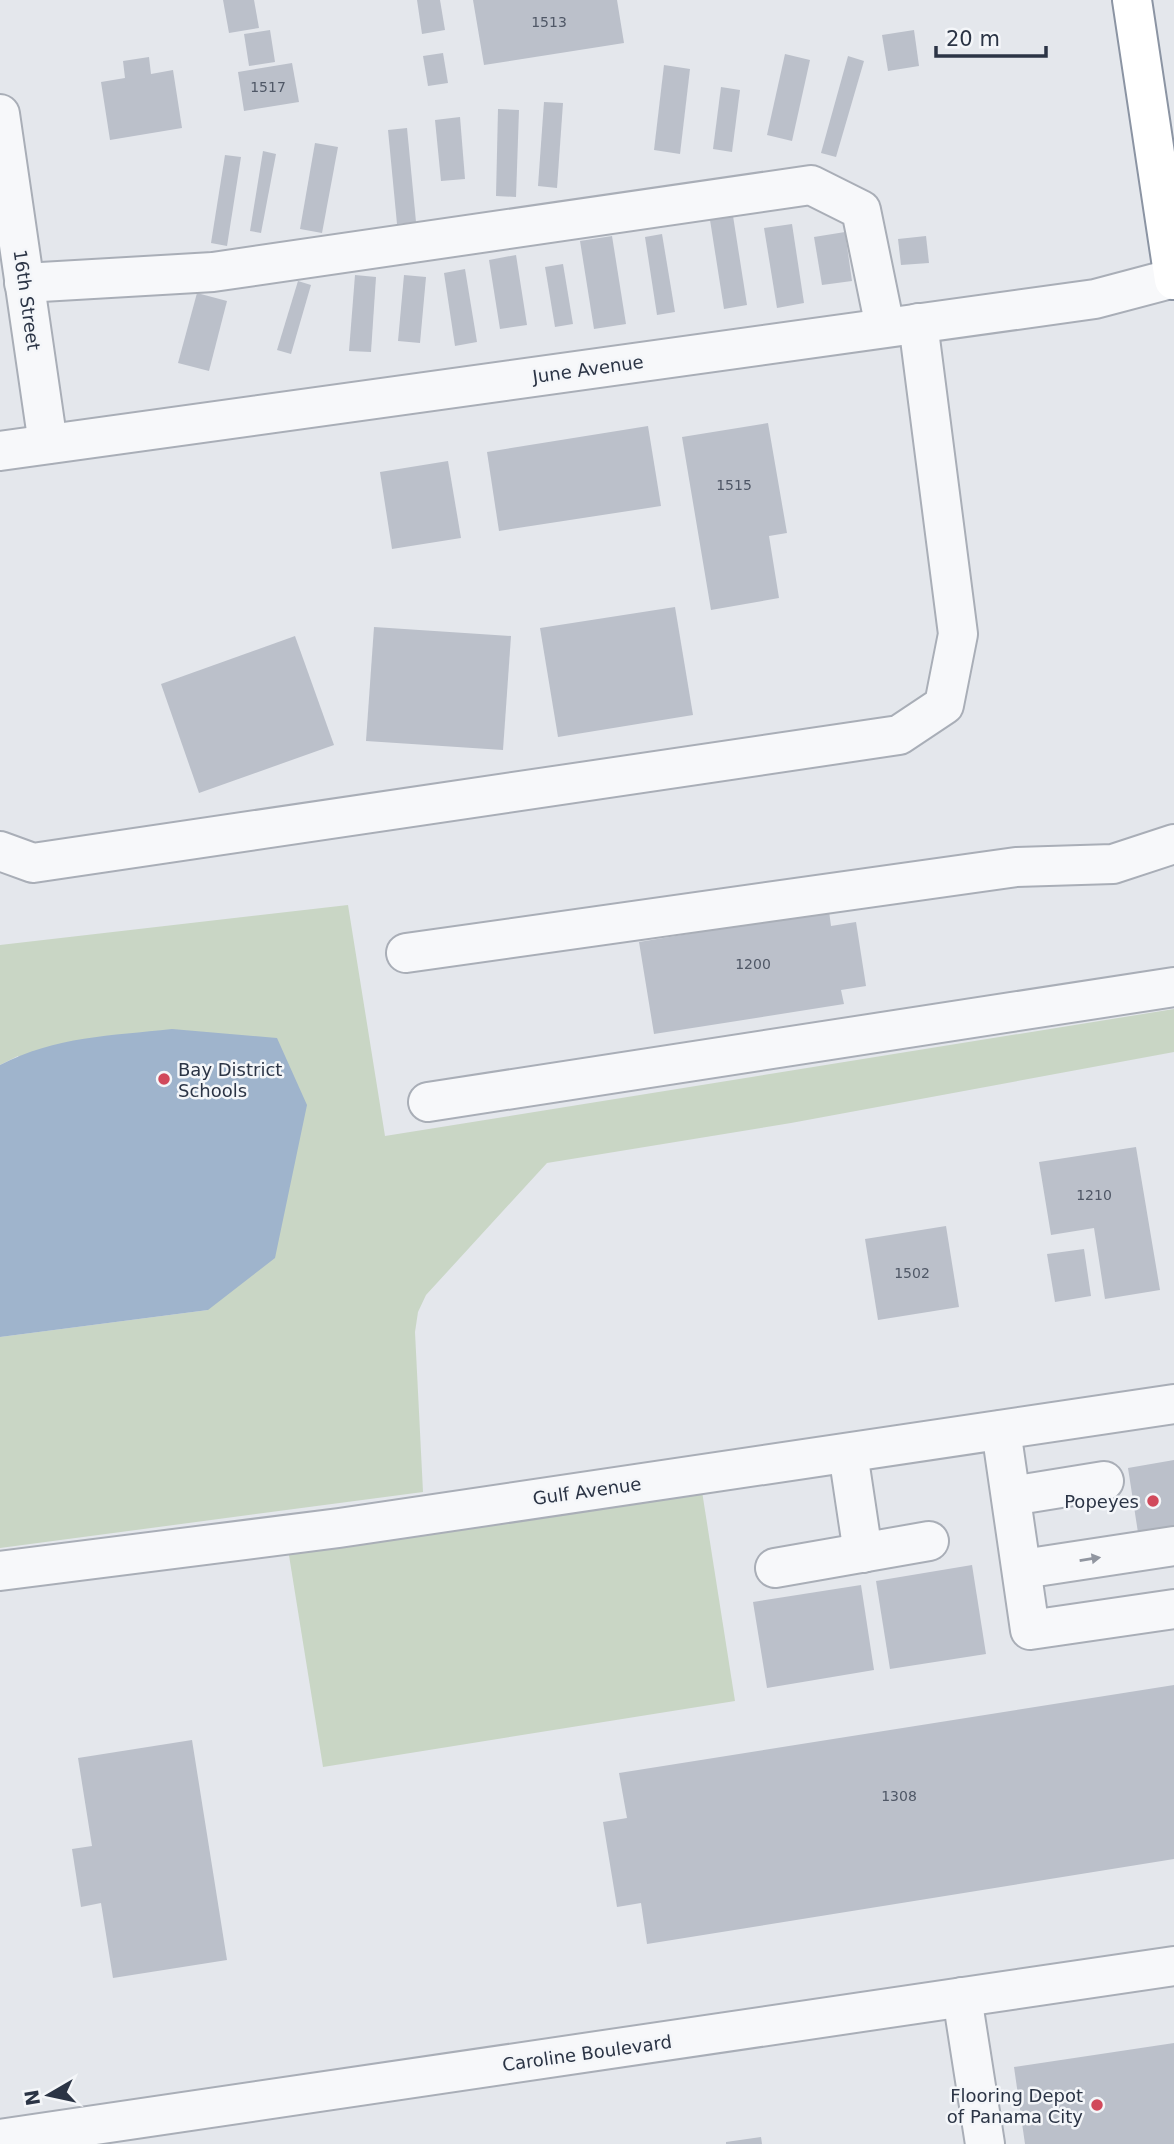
<svg xmlns="http://www.w3.org/2000/svg" width="1174" height="2144" viewBox="0 0 1174 2144" font-family="'DejaVu Sans',sans-serif">
<rect width="100%" height="100%" fill="#e4e7ec"/>
<g fill="#c9d6c5">
<polygon points="348,905 385,1136 1174,1009 1174,1052 791,1123 547,1163 426,1295 418,1312 415,1332 423,1492 0,1548 0,1337 208,1310 18,1056 0,1065 0,945"/>
<polygon points="701,1485 735,1701 323,1767 287,1543"/>
</g>
<path fill="#9fb4cc" d="M172 1029 277 1038 307 1105 275 1258 208 1310 0 1337V1065C56 1036 111 1036 172 1029Z"/>
<g fill="#bbc0ca">
<polygon points="223,0 254,0 259,28 229,33"/>
<polygon points="417,0 440,0 445,30 422,34"/>
<polygon points="473,0 617,0 624,43 484,65"/>
<polygon points="270,30 275,62 249,66 244,34"/>
<polygon points="914,30 919,66 888,71 882,35"/>
<polygon points="443,53 448,83 428,86 423,56"/>
<polygon points="785,54 810,60 792,141 767,135"/>
<polygon points="848,56 864,61 836,157 821,153"/>
<polygon points="149,57 151,74 173,70 182,128 110,140 101,82 125,78 123,61"/>
<polygon points="292,63 299,102 244,111 238,72"/>
<polygon points="664,65 690,69 680,154 654,150"/>
<polygon points="721,87 740,90 732,152 713,149"/>
<polygon points="544,102 563,103 557,188 538,186"/>
<polygon points="498,109 519,110 516,197 496,196"/>
<polygon points="460,117 465,179 441,181 435,120"/>
<polygon points="407,128 416,222 397,224 388,130"/>
<polygon points="315,143 338,147 322,233 300,229"/>
<polygon points="263,151 276,154 261,233 250,231"/>
<polygon points="225,155 241,157 227,246 211,243"/>
<polygon points="733,216 747,305 724,309 710,220"/>
<polygon points="792,224 804,303 777,308 764,228"/>
<polygon points="845,232 852,281 822,285 814,237"/>
<polygon points="662,234 675,312 657,315 645,237"/>
<polygon points="612,236 626,324 594,329 580,241"/>
<polygon points="926,236 929,263 901,265 898,239"/>
<polygon points="516,255 527,325 500,329 489,260"/>
<polygon points="563,264 573,324 555,327 545,267"/>
<polygon points="465,269 477,342 455,346 444,273"/>
<polygon points="355,275 376,277 371,352 349,351"/>
<polygon points="404,275 426,277 420,343 398,341"/>
<polygon points="298,281 311,285 291,354 277,350"/>
<polygon points="197,293 227,301 209,371 178,363"/>
<polygon points="768,423 787,533 769,536 779,598 711,610 682,437"/>
<polygon points="648,426 661,506 499,531 487,452"/>
<polygon points="448,461 461,538 392,549 380,472"/>
<polygon points="675,607 693,715 558,737 540,628"/>
<polygon points="374,627 511,636 503,750 366,741"/>
<polygon points="295,636 334,745 199,793 161,684"/>
<polygon points="829,911 831,926 856,922 866,986 841,990 844,1004 654,1034 639,942"/>
<polygon points="1136,1147 1160,1290 1105,1299 1094,1228 1051,1235 1039,1162"/>
<polygon points="946,1226 959,1307 878,1320 865,1239"/>
<polygon points="1084,1249 1091,1296 1055,1302 1047,1254"/>
<polygon points="1174,1460 1174,1533 1139,1539 1128,1468"/>
<polygon points="972,1565 986,1654 890,1669 876,1581"/>
<polygon points="861,1585 874,1670 767,1688 753,1602"/>
<polygon points="1174,1685 1174,1859 647,1944 641,1903 617,1907 603,1822 627,1818 619,1773"/>
<polygon points="192,1740 227,1960 113,1978 101,1903 81,1907 72,1849 92,1846 78,1758"/>
<polygon points="1174,2043 1174,2144 1025,2144 1014,2067"/>
<polygon points="761,2137 762,2144 726,2144 726,2142"/>
</g>
<g fill="none" stroke-linecap="round" stroke-linejoin="round">
<defs>
<g id="minor">
<polyline points="0,114 48,444"/>
<polyline points="24,283 213,272 811,185 861,210 885,327"/>
<polyline points="0,451 1095,299 1174,278"/>
<polyline points="0,851 33,863 899,735 944,705 958,634 918,323"/>
<polyline points="406,953 1016,867 1113,864 1174,844"/>
<polyline points="428,1102 1174,987"/>
<polyline points="1001,1430 1030,1630 1174,1609"/>
<polyline points="848,1453 863,1553"/>
<polyline points="1011,1496 1104,1481"/>
<polyline points="775,1568 929,1541"/>
<polyline points="1023,1569 1174,1546"/>
<polyline points="0,1571 339,1528 1174,1404"/>
<polyline points="962,1997 985,2144"/>
<polyline points="0,2139 1174,1966"/>
</g>
<polyline id="highway" points="1132,0 1174,280"/>
</defs>
<use href="#minor" stroke="#a9aeb7" stroke-width="42"/>
<use href="#highway" stroke="#8b94a3" stroke-width="42"/>
<use href="#minor" stroke="#f7f8fa" stroke-width="38"/>
<use href="#highway" stroke="#fff" stroke-width="38"/>
</g>
<defs><path id="oneway-solid" d="M-6-.8H1V-3.2L6.5 0L1 3.2V.8H-6Z" transform="scale(1.75)"/></defs>
<use fill="#9196a0" href="#oneway-solid" transform="translate(1090 1559) rotate(-9)"/>
<g fill="#d1495b" stroke="#f4f6f9" stroke-width="2.5">
<circle cx="164" cy="1079" r="7"/>
<circle cx="1153" cy="1501" r="7"/>
<circle cx="1097" cy="2105" r="7"/>
</g>
<g text-anchor="middle" dominant-baseline="central" stroke-width="5" stroke-linejoin="round" paint-order="stroke">
<g font-size="14" fill="#4f5766">
<text x="549" y="22">1513</text>
<text x="268" y="87">1517</text>
<text x="734" y="485">1515</text>
<text x="753" y="964">1200</text>
<text x="1094" y="1195">1210</text>
<text x="912" y="1273">1502</text>
<text x="899" y="1796">1308</text>
</g>
<g font-size="18" fill="#2b3445" stroke="#f4f6f9">
<text transform="translate(27 300) rotate(82)">16th Street</text>
<text transform="translate(588 369) rotate(-8)">June Avenue</text>
<text transform="translate(587 1491) rotate(-8)">Gulf Avenue</text>
<text transform="translate(587 2053) rotate(-8)">Caroline Boulevard</text>
</g>
<g font-size="18" fill="#2b3445" stroke="#f4f6f9" text-anchor="end">
<text x="178" y="1069" text-anchor="start">Bay District<tspan x="178" dy="21">Schools</tspan></text>
<text x="1139" y="1501">Popeyes</text>
<text x="1083" y="2095">Flooring Depot<tspan x="1083" dy="21">of Panama City</tspan></text>
</g>
</g>
<g transform="translate(49 2095) rotate(261)" stroke="#f4f6f9" stroke-width="5" paint-order="stroke">
<path d="M0-5L12 26L0 18L-12 26Z" fill="#2b3445"/>
<text y="-10" font-size="19" font-weight="bold" text-anchor="middle" fill="#2b3445">N</text>
</g>
<path d="M936 46v10h110v-10" fill="none" stroke="#2b3445" stroke-width="3.5"/>
<text x="946" y="46" font-size="21" fill="#2b3445" stroke="#f4f6f9" stroke-width="5" paint-order="stroke">20 m</text>
</svg>
